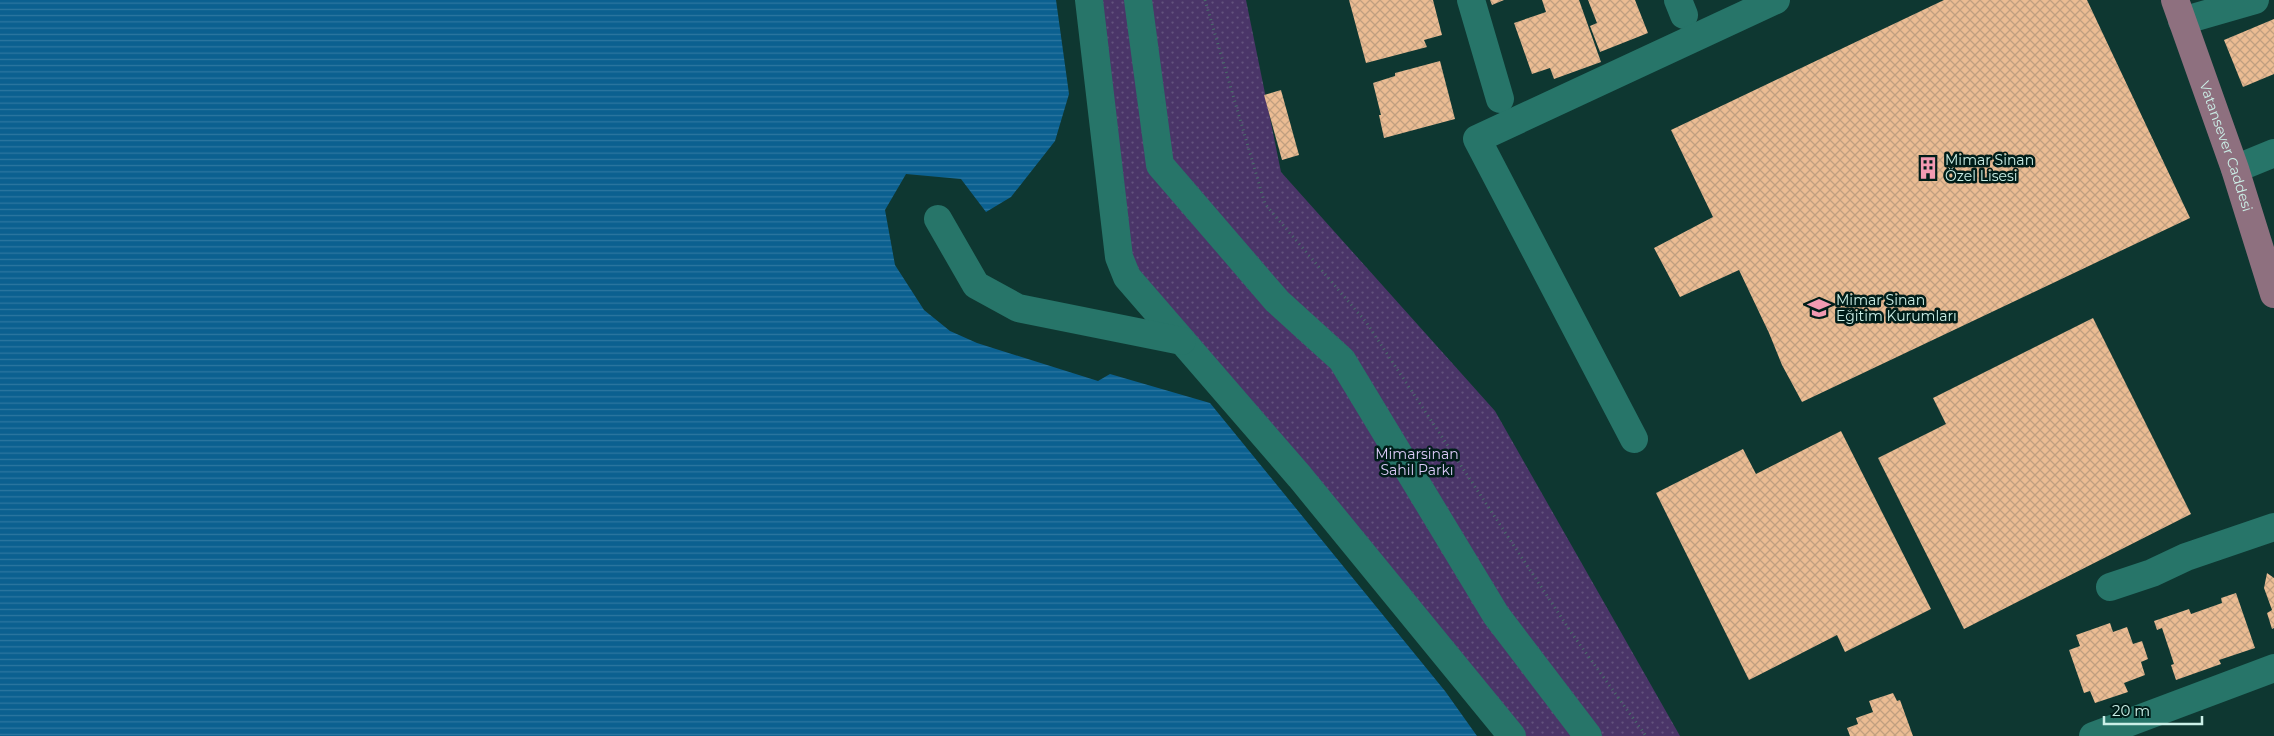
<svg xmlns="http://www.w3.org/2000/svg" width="2274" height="736" viewBox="0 0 2274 736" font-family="Montserrat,sans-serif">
<defs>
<pattern id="park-dots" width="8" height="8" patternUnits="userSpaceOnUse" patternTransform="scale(1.25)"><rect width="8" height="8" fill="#4a3568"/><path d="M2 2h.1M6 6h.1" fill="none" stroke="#63537e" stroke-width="1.8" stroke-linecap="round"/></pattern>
<pattern id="water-rules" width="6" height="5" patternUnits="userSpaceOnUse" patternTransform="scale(1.25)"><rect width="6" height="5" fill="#0b6090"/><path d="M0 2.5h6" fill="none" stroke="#2d77a0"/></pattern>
<pattern id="building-cross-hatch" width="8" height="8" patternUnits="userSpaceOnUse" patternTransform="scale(1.25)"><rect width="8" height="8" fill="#ebbc93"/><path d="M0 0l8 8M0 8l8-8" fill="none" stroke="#c09f80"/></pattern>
</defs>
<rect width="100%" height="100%" fill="#0e3731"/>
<polygon fill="url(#park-dots)" points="1077,0 1246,0 1281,172 1495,411 1680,736 1522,736 1116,242"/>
<polygon fill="url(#water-rules)" points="0,0 1056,0 1069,94 1055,141 1011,197 986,212 961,179 906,174 885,210 895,265 924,310 950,331 977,343 1098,381 1110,374 1210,403 1445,691 1477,736 0,736"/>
<g fill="url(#building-cross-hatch)">
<polygon points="1349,0 1433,0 1442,35 1424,40 1427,47 1366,63"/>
<polygon points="1490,0 1504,0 1492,5"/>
<polygon points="1542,0 1579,0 1601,62 1554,79 1550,68 1532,74 1514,23 1546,12"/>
<polygon points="1588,0 1635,0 1648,33 1600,52 1590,26 1597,23"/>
<polygon points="1944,0 2087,0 2190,218 1802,402 1782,365 1769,333 1739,270 1680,297 1654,248 1713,217 1671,130"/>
<polygon points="2274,19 2274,74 2243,87 2224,40"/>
<polygon points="1440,61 1455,119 1384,138 1379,115 1381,115 1373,83 1395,76 1395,73"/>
<polygon points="1281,90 1299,155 1282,160 1264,95"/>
<polygon points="2093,318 2191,514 1964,629 1878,458 1946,424 1933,398"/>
<polygon points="1841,431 1931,609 1845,652 1837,635 1749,680 1656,493 1743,449 1756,474"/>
<polygon points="2267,573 2274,578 2274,628 2272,629 2267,613 2272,610 2264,588"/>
<polygon points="2236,593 2255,648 2219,660 2221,664 2176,680 2171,665 2174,664 2162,628 2157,630 2154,621 2189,609 2191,614 2222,603 2221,598"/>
<polygon points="2110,623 2113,632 2127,627 2133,644 2142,641 2148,659 2141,662 2145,675 2124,683 2128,692 2095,703 2090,691 2084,693 2069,650 2080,646 2076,635"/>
<polygon points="1893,693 1897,701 1900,700 1913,736 1850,736 1847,728 1858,724 1856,718 1873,712 1869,701"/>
</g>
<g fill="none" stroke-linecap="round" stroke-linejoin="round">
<polyline stroke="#486f69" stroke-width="3" stroke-dasharray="1 4" stroke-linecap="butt" points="1205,0 1265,204 1366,322 1573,635 1646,736"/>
<g stroke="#277569" stroke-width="28">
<polyline points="1089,0 1119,257 1127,277 1300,477 1512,736"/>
<polyline points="1138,0 1160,165 1277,301 1342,360 1496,615 1588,736"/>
<polyline points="1471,0 1500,99"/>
<polyline points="1678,0 1684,15"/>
<polyline points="2182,21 2255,0"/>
<polyline points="2235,169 2274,153"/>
<polyline points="938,219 976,285 1018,308 1182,341"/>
<polyline points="1634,439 1477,139 1776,0"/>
<polyline points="2110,587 2152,573 2186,557 2274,527"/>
<polyline points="2093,736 2274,668"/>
</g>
<path stroke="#8e707f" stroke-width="28" id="s1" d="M2175 0 2235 169 2274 294"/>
</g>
<defs>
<symbol id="building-bare" viewBox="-9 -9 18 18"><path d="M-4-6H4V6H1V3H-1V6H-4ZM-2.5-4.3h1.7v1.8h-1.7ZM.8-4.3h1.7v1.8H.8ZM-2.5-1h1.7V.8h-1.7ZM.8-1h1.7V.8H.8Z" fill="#f19ab2" stroke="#001d19" stroke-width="2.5" paint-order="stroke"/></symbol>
<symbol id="school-bare" viewBox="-9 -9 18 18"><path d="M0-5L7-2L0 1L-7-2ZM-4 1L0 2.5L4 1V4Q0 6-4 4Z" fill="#f19ab2" stroke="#001d19" stroke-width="2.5" paint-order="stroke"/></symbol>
</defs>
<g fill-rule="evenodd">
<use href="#building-bare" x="1912" y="152" width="32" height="32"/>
<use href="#school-bare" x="1803" y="292" width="32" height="32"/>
</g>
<g text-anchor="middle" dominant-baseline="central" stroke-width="5" stroke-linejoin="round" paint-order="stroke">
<g font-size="14" fill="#cbefe7" stroke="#001d19">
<text stroke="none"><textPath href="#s1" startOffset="155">Vatansever Caddesi</textPath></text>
</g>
<g font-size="14" fill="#cbefe7" stroke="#001d19" text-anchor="start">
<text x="1945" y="160">Mimar Sinan<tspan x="1945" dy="16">Özel Lisesi</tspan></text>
<text x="1836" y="300">Mimar Sinan<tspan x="1836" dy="16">Eğitim Kurumları</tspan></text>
</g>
<g font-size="14" fill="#decdfb" stroke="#001d19">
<text x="1417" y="454">Mimarsinan<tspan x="1417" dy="16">Sahil Parkı</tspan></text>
</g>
</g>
<path d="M2104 716v8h98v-8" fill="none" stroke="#cbefe7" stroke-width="2.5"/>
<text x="2112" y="716" font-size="15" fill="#cbefe7" stroke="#001d19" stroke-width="4" paint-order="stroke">20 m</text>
</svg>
